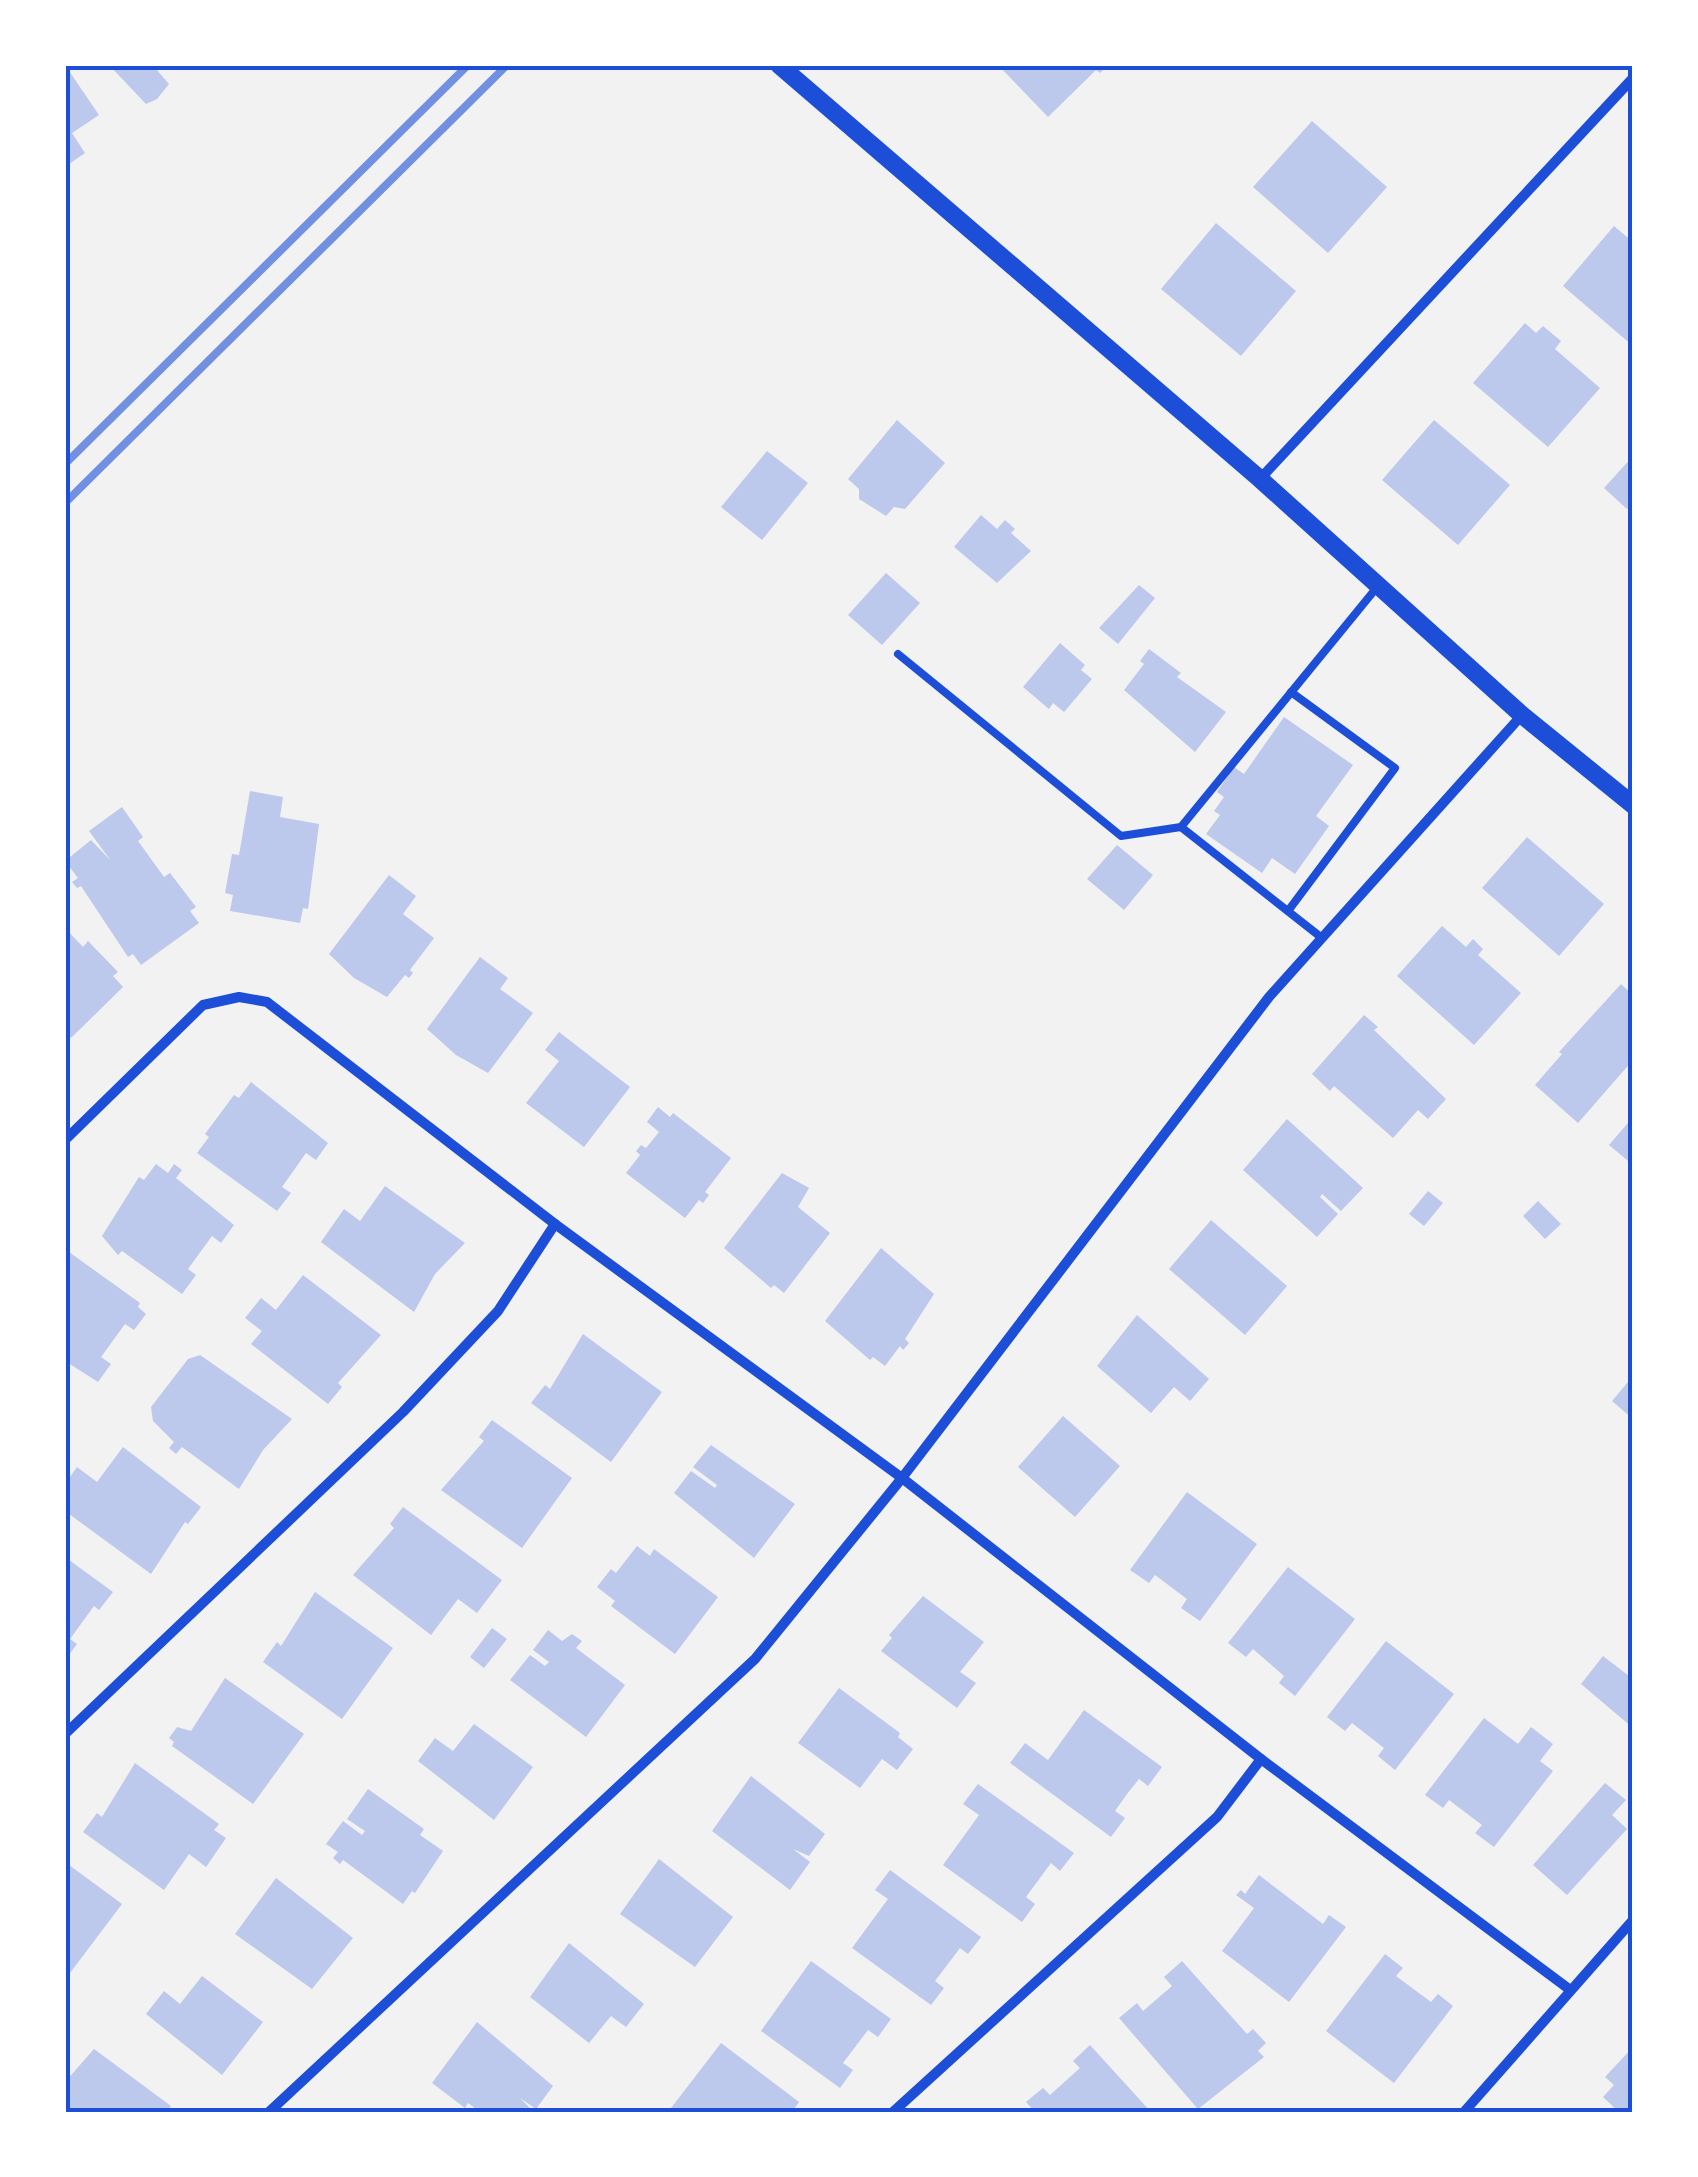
<svg xmlns="http://www.w3.org/2000/svg" width="1698" height="2177" viewBox="0 0 1698 2177" font-family="Overpass,sans-serif">
<rect width="100%" height="100%" fill="#f2f2f2"/>
<g fill="#bdc9ec">
<polygon points="65,65 99,115 72,133 85,153 65,167"/>
<polygon points="109,65 160,65 156,69 169,84 157,99 146,104"/>
<polygon points="998,65 1108,65 1100,73 1096,70 1048,117"/>
<polygon points="1312,121 1387,187 1328,253 1253,187"/>
<polygon points="1216,223 1296,291 1241,356 1161,289"/>
<polygon points="1614,226 1633,242 1633,346 1563,286"/>
<polygon points="1525,323 1536,333 1543,326 1561,341 1555,349 1600,388 1548,447 1473,383"/>
<polygon points="897,420 945,463 905,509 894,507 886,516 859,499 859,489 848,479"/>
<polygon points="1434,420 1510,485 1458,545 1382,480"/>
<polygon points="767,451 808,483 762,540 721,507"/>
<polygon points="1633,456 1633,503 1627,509 1604,488"/>
<polygon points="981,515 997,529 1005,520 1015,529 1011,533 1031,551 997,583 954,547"/>
<polygon points="886,573 920,603 882,645 848,615"/>
<polygon points="1139,585 1155,598 1118,644 1099,628"/>
<polygon points="1060,643 1085,665 1081,670 1092,679 1064,712 1053,703 1049,709 1023,687"/>
<polygon points="1149,649 1181,673 1177,677 1226,712 1195,752 1124,690 1144,664 1140,661"/>
<polygon points="1284,717 1353,765 1316,816 1329,826 1295,874 1272,858 1262,873 1206,834 1220,815 1214,811 1224,797 1217,792 1234,767 1244,774"/>
<polygon points="250,791 283,797 280,817 319,824 308,909 303,908 300,923 230,911 233,895 225,893 232,854 239,855"/>
<polygon points="122,807 143,837 138,841 164,877 170,873 196,907 190,911 199,923 141,965 133,954 128,957 81,886 77,888 72,882 78,878 65,861 91,840 111,861 89,831"/>
<polygon points="1527,837 1604,904 1559,956 1482,888"/>
<polygon points="1117,845 1153,875 1124,910 1087,879"/>
<polygon points="389,875 416,896 403,914 434,938 410,970 413,973 409,978 405,975 387,997 354,978 329,954"/>
<polygon points="1442,926 1466,947 1473,939 1483,949 1478,955 1521,993 1474,1045 1397,976"/>
<polygon points="65,928 83,947 88,941 118,972 113,976 123,987 71,1038 65,1031"/>
<polygon points="480,957 508,978 500,989 533,1013 488,1073 456,1055 427,1029"/>
<polygon points="1621,984 1633,995 1633,1060 1578,1123 1535,1085 1562,1054 1559,1052"/>
<polygon points="1364,1015 1378,1027 1374,1030 1446,1099 1428,1119 1418,1110 1393,1138 1334,1086 1330,1091 1312,1074"/>
<polygon points="559,1032 630,1087 584,1147 526,1103 559,1061 545,1050"/>
<polygon points="251,1082 328,1143 316,1160 306,1153 282,1187 291,1193 277,1211 197,1153 209,1137 205,1134 234,1095 239,1098"/>
<polygon points="658,1107 670,1117 673,1113 731,1158 705,1192 709,1195 703,1203 699,1200 685,1218 626,1173 640,1155 636,1151 641,1145 646,1148 659,1132 647,1122"/>
<polygon points="1633,1117 1633,1165 1609,1145"/>
<polygon points="1287,1119 1363,1188 1341,1211 1322,1194 1320,1197 1338,1214 1317,1237 1243,1170"/>
<polygon points="156,1164 168,1173 174,1164 182,1170 176,1178 234,1225 221,1243 212,1236 188,1269 196,1275 182,1294 122,1251 118,1255 102,1236 139,1177 144,1180"/>
<polygon points="782,1173 809,1188 798,1207 830,1233 784,1293 774,1285 771,1288 724,1248"/>
<polygon points="385,1186 465,1243 435,1274 414,1312 321,1242 344,1209 360,1221"/>
<polygon points="1428,1191 1443,1203 1424,1226 1409,1214"/>
<polygon points="1538,1201 1561,1224 1545,1239 1523,1216"/>
<polygon points="1211,1220 1287,1286 1245,1335 1169,1269"/>
<polygon points="881,1248 934,1294 905,1339 909,1343 903,1350 900,1346 885,1366 873,1357 870,1360 825,1321"/>
<polygon points="69,1252 140,1303 138,1307 146,1314 134,1330 125,1324 101,1357 111,1364 98,1382 65,1361 65,1257"/>
<polygon points="303,1275 381,1335 338,1383 342,1387 328,1404 251,1344 262,1331 245,1318 261,1298 276,1310"/>
<polygon points="1137,1315 1209,1379 1190,1401 1174,1387 1151,1413 1097,1366"/>
<polygon points="583,1334 662,1392 611,1462 531,1403 545,1385 550,1389"/>
<polygon points="200,1355 292,1419 263,1450 239,1489 182,1447 176,1454 169,1448 174,1442 153,1421 151,1407 188,1359"/>
<polygon points="1633,1376 1633,1419 1612,1401"/>
<polygon points="1063,1416 1120,1466 1075,1517 1018,1467"/>
<polygon points="492,1420 572,1478 522,1548 441,1490 484,1441 479,1437"/>
<polygon points="711,1445 795,1504 754,1558 674,1493 691,1471 715,1488 717,1485 693,1467"/>
<polygon points="123,1447 201,1507 188,1524 185,1522 151,1574 65,1511 65,1484 77,1467 97,1482"/>
<polygon points="1187,1492 1257,1544 1200,1621 1181,1608 1187,1599 1155,1575 1149,1583 1130,1570"/>
<polygon points="403,1507 502,1580 477,1613 458,1599 431,1635 353,1575 394,1528 390,1524"/>
<polygon points="637,1546 650,1556 654,1549 718,1597 675,1654 611,1606 615,1601 597,1587 611,1569 616,1573"/>
<polygon points="65,1557 113,1592 99,1610 94,1606 70,1639 77,1644 68,1656"/>
<polygon points="1288,1567 1355,1619 1295,1696 1279,1683 1284,1676 1253,1649 1246,1657 1228,1643"/>
<polygon points="315,1592 393,1648 342,1719 263,1662 277,1642 281,1646"/>
<polygon points="923,1596 984,1642 960,1672 976,1683 957,1708 881,1651 892,1638 889,1635"/>
<polygon points="492,1628 507,1639 484,1668 470,1657"/>
<polygon points="548,1630 562,1641 572,1634 582,1641 576,1648 625,1685 586,1737 510,1680 530,1655 545,1666 549,1662 533,1650"/>
<polygon points="1386,1641 1454,1694 1395,1770 1378,1756 1384,1748 1352,1723 1345,1731 1327,1717"/>
<polygon points="1603,1656 1633,1679 1633,1728 1581,1684"/>
<polygon points="225,1678 304,1734 253,1804 172,1746 174,1742 169,1738 177,1727 191,1731"/>
<polygon points="839,1688 900,1733 898,1737 913,1749 897,1770 882,1759 860,1788 798,1743"/>
<polygon points="1084,1710 1162,1767 1148,1786 1139,1779 1127,1794 1115,1811 1125,1818 1111,1837 1010,1763 1025,1743 1048,1760"/>
<polygon points="1484,1718 1518,1744 1531,1727 1553,1744 1540,1761 1553,1771 1494,1847 1475,1833 1482,1825 1449,1800 1443,1808 1425,1795"/>
<polygon points="474,1724 533,1767 494,1820 418,1761 435,1738 453,1751"/>
<polygon points="135,1763 219,1824 214,1830 226,1838 206,1867 189,1854 164,1890 83,1832 97,1813 102,1817"/>
<polygon points="751,1776 825,1834 809,1856 793,1849 810,1862 790,1890 712,1831"/>
<polygon points="1605,1783 1626,1800 1612,1815 1627,1829 1567,1895 1533,1865"/>
<polygon points="978,1784 1074,1853 1060,1871 1051,1863 1026,1897 1035,1904 1022,1922 943,1865 979,1815 963,1804"/>
<polygon points="368,1789 424,1829 420,1835 443,1851 415,1893 412,1891 403,1904 343,1860 340,1864 333,1858 338,1852 326,1844 343,1821 362,1835 365,1831 347,1819"/>
<polygon points="659,1859 733,1917 695,1967 620,1914"/>
<polygon points="65,1862 122,1904 70,1973 65,1969"/>
<polygon points="890,1870 981,1937 968,1954 960,1948 935,1981 944,1988 931,2005 852,1948 888,1899 875,1890"/>
<polygon points="1259,1875 1323,1924 1329,1915 1346,1927 1289,2002 1222,1951 1254,1908 1236,1895 1241,1890 1245,1894"/>
<polygon points="276,1878 353,1938 312,1989 235,1934"/>
<polygon points="569,1943 644,2004 626,2027 611,2016 589,2043 530,1997"/>
<polygon points="1385,1954 1403,1968 1396,1976 1431,2002 1438,1994 1453,2006 1394,2083 1326,2031"/>
<polygon points="811,1961 891,2019 878,2037 868,2030 843,2063 853,2070 840,2088 761,2031"/>
<polygon points="1182,1961 1247,2034 1253,2029 1266,2043 1258,2051 1264,2057 1198,2109 1119,2018 1137,2003 1143,2011 1172,1986 1164,1977"/>
<polygon points="202,1976 263,2022 222,2075 146,2014 164,1991 180,2004"/>
<polygon points="477,2022 553,2086 536,2109 520,2098 534,2112 480,2112 468,2103 465,2108 432,2083"/>
<polygon points="721,2043 799,2102 792,2112 668,2112"/>
<polygon points="1090,2045 1151,2112 1035,2112 1026,2102 1043,2088 1050,2095 1080,2068 1073,2061"/>
<polygon points="1633,2047 1633,2112 1619,2112 1603,2097 1614,2085 1605,2077"/>
<polygon points="94,2049 171,2106 166,2112 71,2112 65,2107 65,2082"/>
</g>
<g fill="none" stroke-linecap="round" stroke-linejoin="round">
<g stroke="#1d4ed8" stroke-width="8">
<polyline points="898,654 1121,836 1181,827"/>
<polyline points="1288,911 1395,768 1291,692"/>
<polyline points="1322,938 1181,827 1378,586"/>
</g>
<g stroke="#1d4ed8" stroke-width="10">
<polyline points="1260,479 1633,78"/>
<polyline points="65,1140 203,1005 239,997 267,1002 555,1224 902,1478 1261,1759 1569,1989"/>
<polyline points="65,1734 403,1412 498,1311 555,1224"/>
<polyline points="269,2112 755,1659 902,1478 1269,997 1522,715"/>
<polyline points="893,2112 1217,1817 1261,1759"/>
<polyline points="1464,2112 1633,1920"/>
</g>
<polyline stroke="#1d4ed8" stroke-width="18" points="779,65 1260,479 1522,715 1633,805"/>
<g stroke="#7290e2" stroke-width="8">
<polyline points="65,464 468,65"/>
<polyline points="65,503 507,65"/>
</g>
</g>
<rect width="1698" height="2177" fill="none" stroke="#ffffff" stroke-width="135"/>
<rect x="68" y="68" width="1562" height="2042" fill="none" stroke="#1d4ed8" stroke-width="4"/>
</svg>
